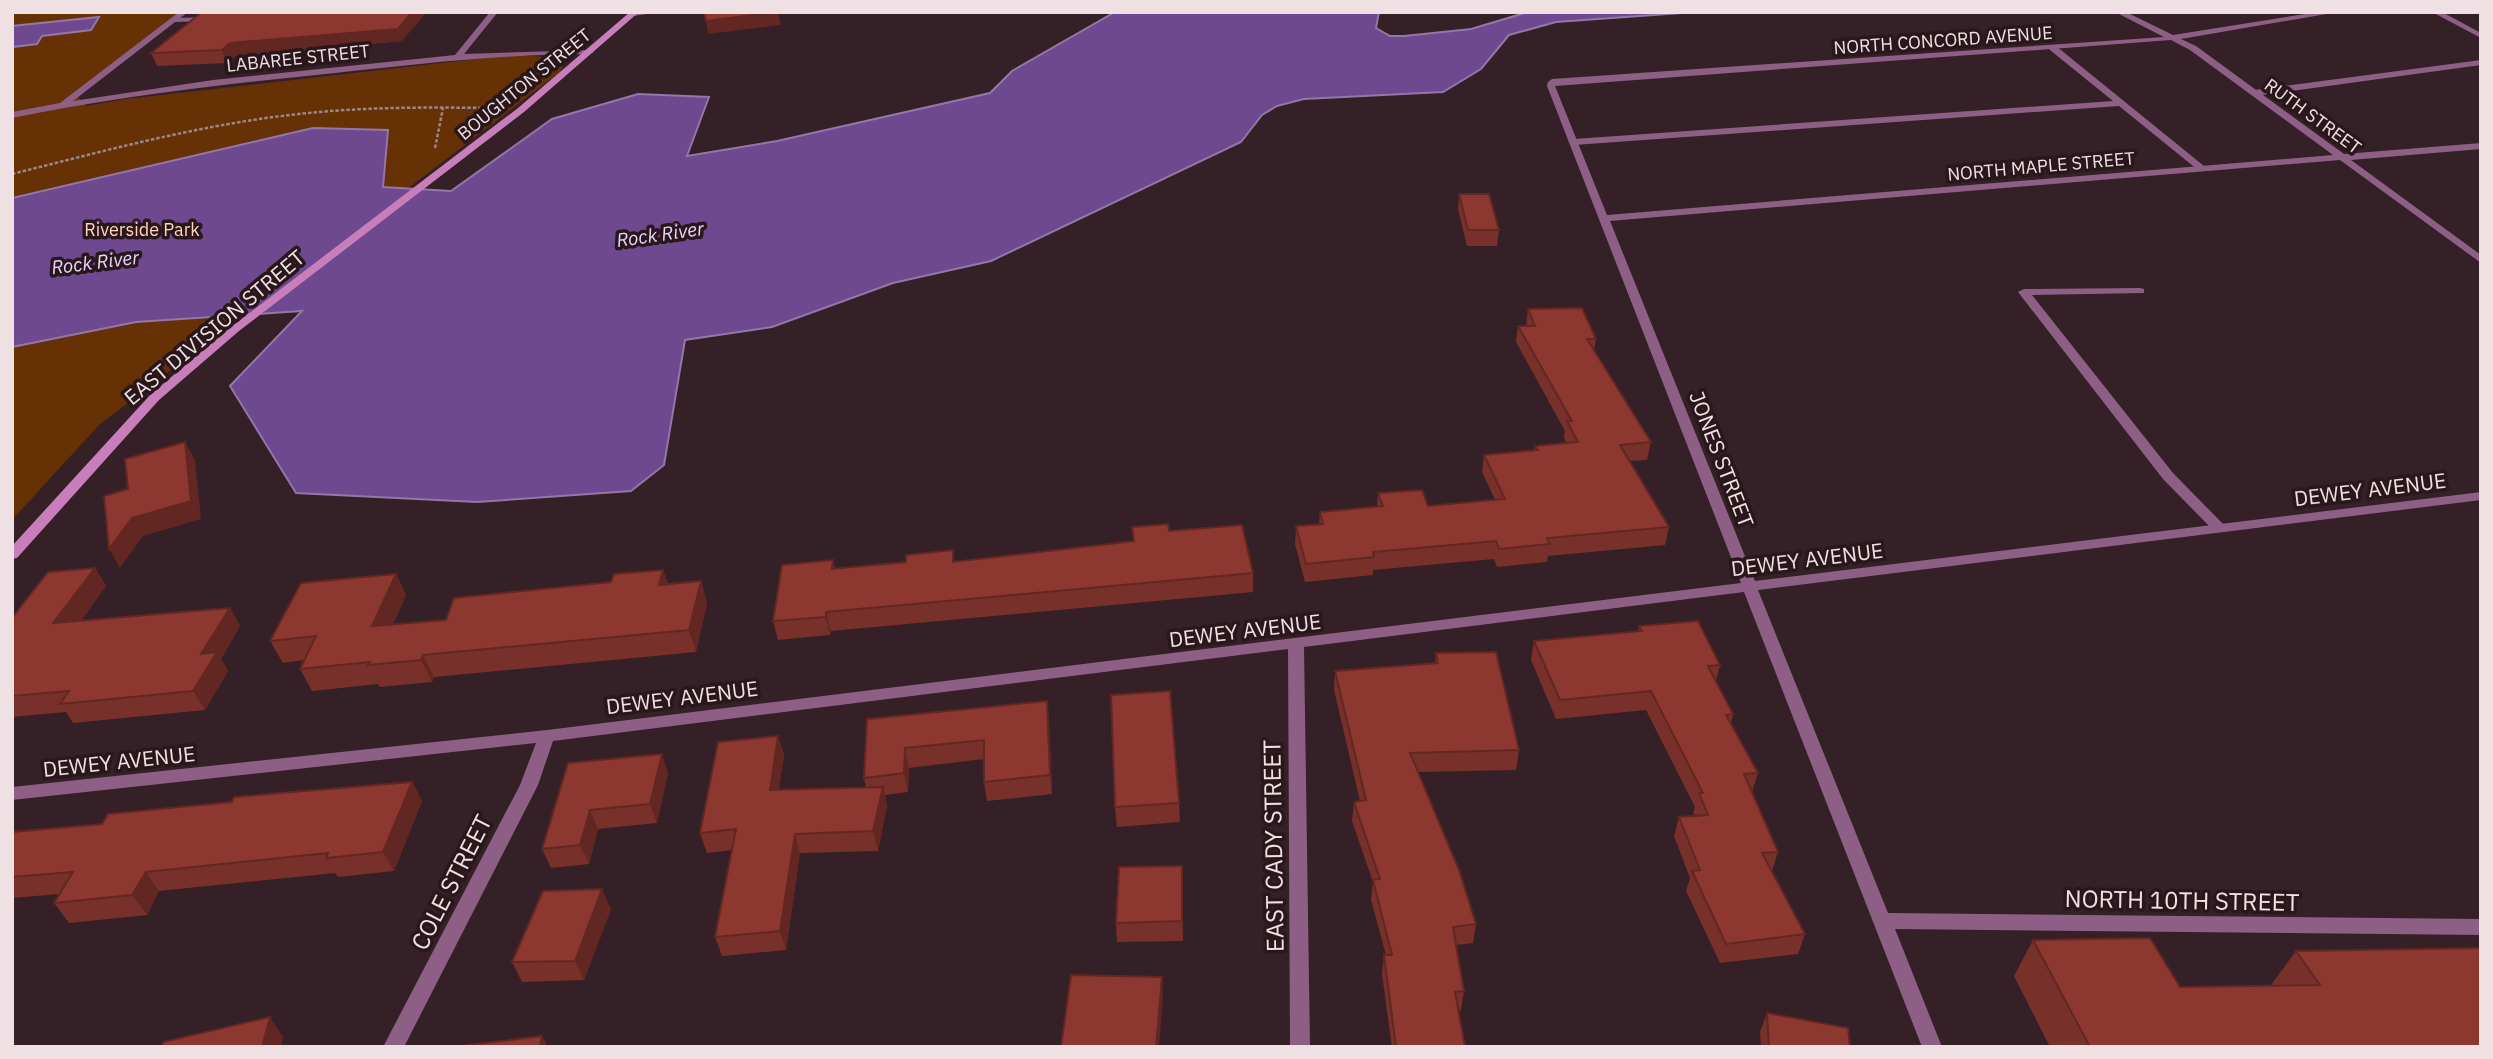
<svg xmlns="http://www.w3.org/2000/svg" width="2493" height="1059" viewBox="0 0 2493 1059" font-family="'IBM Plex Sans',sans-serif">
<rect width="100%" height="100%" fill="#342026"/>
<polygon fill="#663205" points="12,12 181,12 76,94 86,106 126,99 494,57 521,55 556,58 563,66 560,72 99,425 12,520"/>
<g fill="#6e498f" stroke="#9476a8" stroke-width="2">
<polygon points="1115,12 1379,12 1376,28 1390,36 1404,36 1471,29 1528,12 1696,12 1556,22 1509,35 1481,69 1443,92 1304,99 1277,106 1262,115 1241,142 991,261 893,283 772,327 685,340 664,465 631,491 477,502 296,493 230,386 302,311 136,322 12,347 12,198 313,128 388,130 383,187 451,191 552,119 638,94 709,97 687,156 777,141 990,93 1012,71"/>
<polygon points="99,17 91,30 42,36 37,44 12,47 12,26"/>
</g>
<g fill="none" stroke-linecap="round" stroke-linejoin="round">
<g stroke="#98878c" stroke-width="2.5" stroke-dasharray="3.5 2" stroke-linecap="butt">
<polyline points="435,148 443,108"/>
<path d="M12 174C104 151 195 126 290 115 356 107 422 107 488 108"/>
</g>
<g fill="#8d5f84" fill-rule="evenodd">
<polygon points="2432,12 2442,12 2481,33 2481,38"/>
<polygon points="211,17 214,17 214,21 174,22 170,20 174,18"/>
<polygon points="2050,46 2056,46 2204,166 2204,170 2198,170 2119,106 1574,145 1569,142 1574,139 2113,101 2050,50"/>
<polygon points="2481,60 2481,65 2254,96 2250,93 2254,90"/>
<polygon points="2140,288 2144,289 2144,293 2032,295 2173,473 2225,526 2227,529 2225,532 2215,532 2163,479 2018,292 2024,289"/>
</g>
<g fill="#8d5f84" fill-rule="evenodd">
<path d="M179 12H188L73 101 213 80 455 55 490 12H498L464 54 590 50 594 52 590 54C504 54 420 64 335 73 226 84 119 96 12 118V112L60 103Z"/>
<polygon points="631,12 662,12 633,16 629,14"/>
<path d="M2115 12H2126L2173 35 2318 12H2338L2181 39 2196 46 2344 154 2481 143V149L2351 160 2481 255V263L2340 160 1610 221 1755 581 2481 492V500L1758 590 1888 913 2481 919V935L1895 929 1942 1047H1922L1744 592 1304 647 1310 1047H1290L1288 649 553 741 538 785 404 1047H383L520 785 536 743 12 800V787L547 730 1741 583 1547 86 1548 82 1552 79 2164 37ZM2171 40 2190 50 2333 155 1607 215 1555 86Z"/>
</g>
<polygon fill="#c87eba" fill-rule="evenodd" points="630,12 639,12 524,112 239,331 159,400 17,558 12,559 12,546 151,394 231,327 518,108"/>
</g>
<g fill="#78302a">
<polygon points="402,41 235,56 227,63 157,66 151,53"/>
<polygon points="1459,194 1499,230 1497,246 1467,246 1458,209"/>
<polygon points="1528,309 1596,339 1594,351 1651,442 1647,460 1630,461 1669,527 1665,545 1548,556 1547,562 1497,567 1494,559 1373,570 1373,575 1305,582 1295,544 1296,526 1319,524 1320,512 1377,507 1378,493 1428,506 1495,500 1482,472 1484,455 1535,451 1535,446 1567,443 1564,438 1565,431 1516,342 1518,326 1526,326"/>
<polygon points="1169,531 1253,573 1253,592 831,631 830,635 778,640 773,621 833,560 835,569 906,562 955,562 1133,541"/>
<polygon points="95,568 106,586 81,620 230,608 240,626 221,659 228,671 205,710 73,723 66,712 12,717 12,618"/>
<polygon points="663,570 668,584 701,581 707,603 696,652 434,677 432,682 380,687 378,684 312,691 300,669 305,660 283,663 270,641 396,574 406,595 393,624 446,620"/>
<polygon points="1639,626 1720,665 1716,681 1733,714 1731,723 1758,773 1752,792 1778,852 1772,871 1805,934 1798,954 1720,963 1686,891 1690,878 1674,836 1679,817 1695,816 1693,813 1695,807 1646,710 1556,719 1531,660 1534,641 1638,631"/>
<polygon points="1436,653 1519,750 1516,770 1418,772 1476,924 1473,943 1456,945 1464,991 1461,1010 1458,1011 1465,1047 1392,1047 1382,974 1384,955 1386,955 1371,900 1373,882 1352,821 1354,802 1360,801 1334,690 1335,671 1435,663"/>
<polygon points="867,719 1049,720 1052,794 987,801 984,782 984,759 909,768 908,792 885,795 887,806 878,851 800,853 786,950 722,956 715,937 732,850 707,853 700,833 778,736 784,755 778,790 866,787 864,778"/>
<polygon points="568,763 668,773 657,823 598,829 589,864 551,868 542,849"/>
<polygon points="412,782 422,801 394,871 338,877 335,873 159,891 147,915 69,923 54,903 59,894 12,898 12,832 102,824 232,802"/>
<polygon points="1179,803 1180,822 1117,827 1115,807"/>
<polygon points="1183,885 1183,941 1117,942 1116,923"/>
<polygon points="611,909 584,980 522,982 512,962"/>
<polygon points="2033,940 2180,987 2271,985 2296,951 2481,1047 2050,1047 2014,976"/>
<polygon points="1767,1013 1850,1047 1761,1047 1760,1032"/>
</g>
<g fill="#622722">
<polygon points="412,12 427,12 402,41 235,56 227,63 222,50 230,43"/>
<polygon points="778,12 781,25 708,34 706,21"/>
<polygon points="185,442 195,460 201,519 143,536 120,568 109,549 132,518"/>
<polygon points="95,568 106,586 66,642 53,623"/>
<polygon points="663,570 670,591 659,585"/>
<polygon points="396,574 406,595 383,648 372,626"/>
<polygon points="701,581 707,603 696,652 689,630"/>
<polygon points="230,608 240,626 221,659 228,671 205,710 193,691 201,654"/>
<polygon points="826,612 831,631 830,635 826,617"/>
<polygon points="423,655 434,677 432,682 421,660"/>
<polygon points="1047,701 1049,720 1052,794 1050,775"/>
<polygon points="778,736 784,755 776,809 770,790"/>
<polygon points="905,748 909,768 908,792 904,773"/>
<polygon points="662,754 668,773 657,823 650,804"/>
<polygon points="412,782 422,801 394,871 383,852"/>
<polygon points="883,787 887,806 878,851 873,831"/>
<polygon points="590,810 598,829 589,864 580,845"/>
<polygon points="795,834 800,853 786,950 780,931"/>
<polygon points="1182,866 1183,885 1183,941 1182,921"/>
<polygon points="146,872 159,891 147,915 132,895"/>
<polygon points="602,889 611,909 584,980 575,961"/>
<polygon points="1162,977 1163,997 1159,1047 1156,1047"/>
<polygon points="270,1017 283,1037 281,1047 262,1047"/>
<polygon points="542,1036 548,1047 540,1047"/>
</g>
<g fill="#8c3831" stroke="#622722" stroke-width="2">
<polygon points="202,12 412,12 398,29 230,43 222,50 151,53"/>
<polygon points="704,12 776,12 706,21"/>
<polygon points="1459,194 1489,194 1499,230 1468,230"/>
<polygon points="1582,308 1596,339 1587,339 1651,442 1620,445 1669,527 1547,538 1550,544 1499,549 1496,541 1373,552 1374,557 1306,564 1296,526 1323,524 1320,512 1383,506 1378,493 1422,490 1428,506 1505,499 1484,455 1538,450 1535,446 1578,442 1567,421 1572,421 1518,326 1535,326 1528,309"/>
<polygon points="185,442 191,501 132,518 109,549 104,496 128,489 125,459"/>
<polygon points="1168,524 1169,531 1242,525 1253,573 826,612 826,617 773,621 782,565 833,560 832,569 906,562 906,555 953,550 953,562 1134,541 1132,527"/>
<polygon points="95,568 53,623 230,608 201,654 217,652 193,691 60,704 69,691 12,696 12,618 48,572"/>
<polygon points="663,570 659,585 701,581 689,630 423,655 421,660 368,665 370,662 300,669 316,636 270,641 301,583 396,574 372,626 446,620 454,598 611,582 614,574"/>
<polygon points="1698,621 1720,665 1708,666 1733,714 1726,715 1758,773 1744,774 1778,852 1762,853 1805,934 1726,944 1692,871 1700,870 1679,817 1708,815 1699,793 1703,793 1651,691 1560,700 1534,641 1642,631 1639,626"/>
<polygon points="1496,652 1519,750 1410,753 1459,870 1476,924 1453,927 1464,991 1455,992 1465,1047 1396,1047 1384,955 1392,955 1373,880 1380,879 1354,802 1366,800 1335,671 1438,663 1436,653"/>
<polygon points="1170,691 1179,803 1115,807 1111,695"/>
<polygon points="1047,701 1050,775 984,782 984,740 905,748 904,773 864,778 867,719"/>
<polygon points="778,736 770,790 883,787 873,831 795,834 780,931 715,937 736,829 700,833 718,742"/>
<polygon points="662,754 650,804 590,810 580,845 542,849 568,763"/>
<polygon points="412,782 383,852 326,858 328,853 146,872 132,895 54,903 73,872 12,877 12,832 102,824 108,814 232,802 234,797"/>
<polygon points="1182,866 1182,921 1116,923 1119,867"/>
<polygon points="602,889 575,961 512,962 543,891"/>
<polygon points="2150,938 2180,987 2320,985 2296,951 2481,948 2481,1047 2090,1047 2033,940"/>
<polygon points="1071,975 1162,977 1156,1047 1061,1047"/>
<polygon points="1767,1013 1848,1028 1850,1047 1769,1047"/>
<polygon points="270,1017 262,1047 162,1047 163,1042"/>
<polygon points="542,1036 540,1047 462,1047 462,1046"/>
</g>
<g text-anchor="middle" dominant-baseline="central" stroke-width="7" stroke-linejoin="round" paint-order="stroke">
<g font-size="18" fill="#eee0e3" stroke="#2a171c">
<text transform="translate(1943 40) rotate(-4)">NORTH CONCORD AVENUE</text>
<text transform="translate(298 58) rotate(-6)">LABAREE STREET</text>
<text transform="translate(524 84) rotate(-39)">BOUGHTON STREET</text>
<text transform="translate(2313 116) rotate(36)">RUTH STREET</text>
<text transform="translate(2041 166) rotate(-5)">NORTH MAPLE STREET</text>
</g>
<g font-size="18" fill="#fed5bb" stroke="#2a171c">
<text x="142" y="229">Riverside Park</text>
</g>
<g font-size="19" font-style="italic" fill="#e9d6fe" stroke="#2a171c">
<text transform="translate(660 234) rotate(-8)">Rock River</text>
<text transform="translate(95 262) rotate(-7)">Rock River</text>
</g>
<g font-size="21" fill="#eee0e3" stroke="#2a171c">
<text transform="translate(214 327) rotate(-40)">EAST DIVISION STREET</text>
<text transform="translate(1722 459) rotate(69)">JONES STREET</text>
<text transform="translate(2370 489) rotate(-7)">DEWEY AVENUE</text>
<text transform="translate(1807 559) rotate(-7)">DEWEY AVENUE</text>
<text transform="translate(1245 630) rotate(-7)">DEWEY AVENUE</text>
<text transform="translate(682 697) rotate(-7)">DEWEY AVENUE</text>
<text transform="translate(119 761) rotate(-6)">DEWEY AVENUE</text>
</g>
<g font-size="24" fill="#eee0e3" stroke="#2a171c">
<text transform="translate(1273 846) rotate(-91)">EAST CADY STREET</text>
<text transform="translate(451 882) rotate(-63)">COLE STREET</text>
<text transform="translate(2182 900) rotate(1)">NORTH 10TH STREET</text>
</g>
</g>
<rect width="2493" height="1059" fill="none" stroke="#eee0e3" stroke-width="28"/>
</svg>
